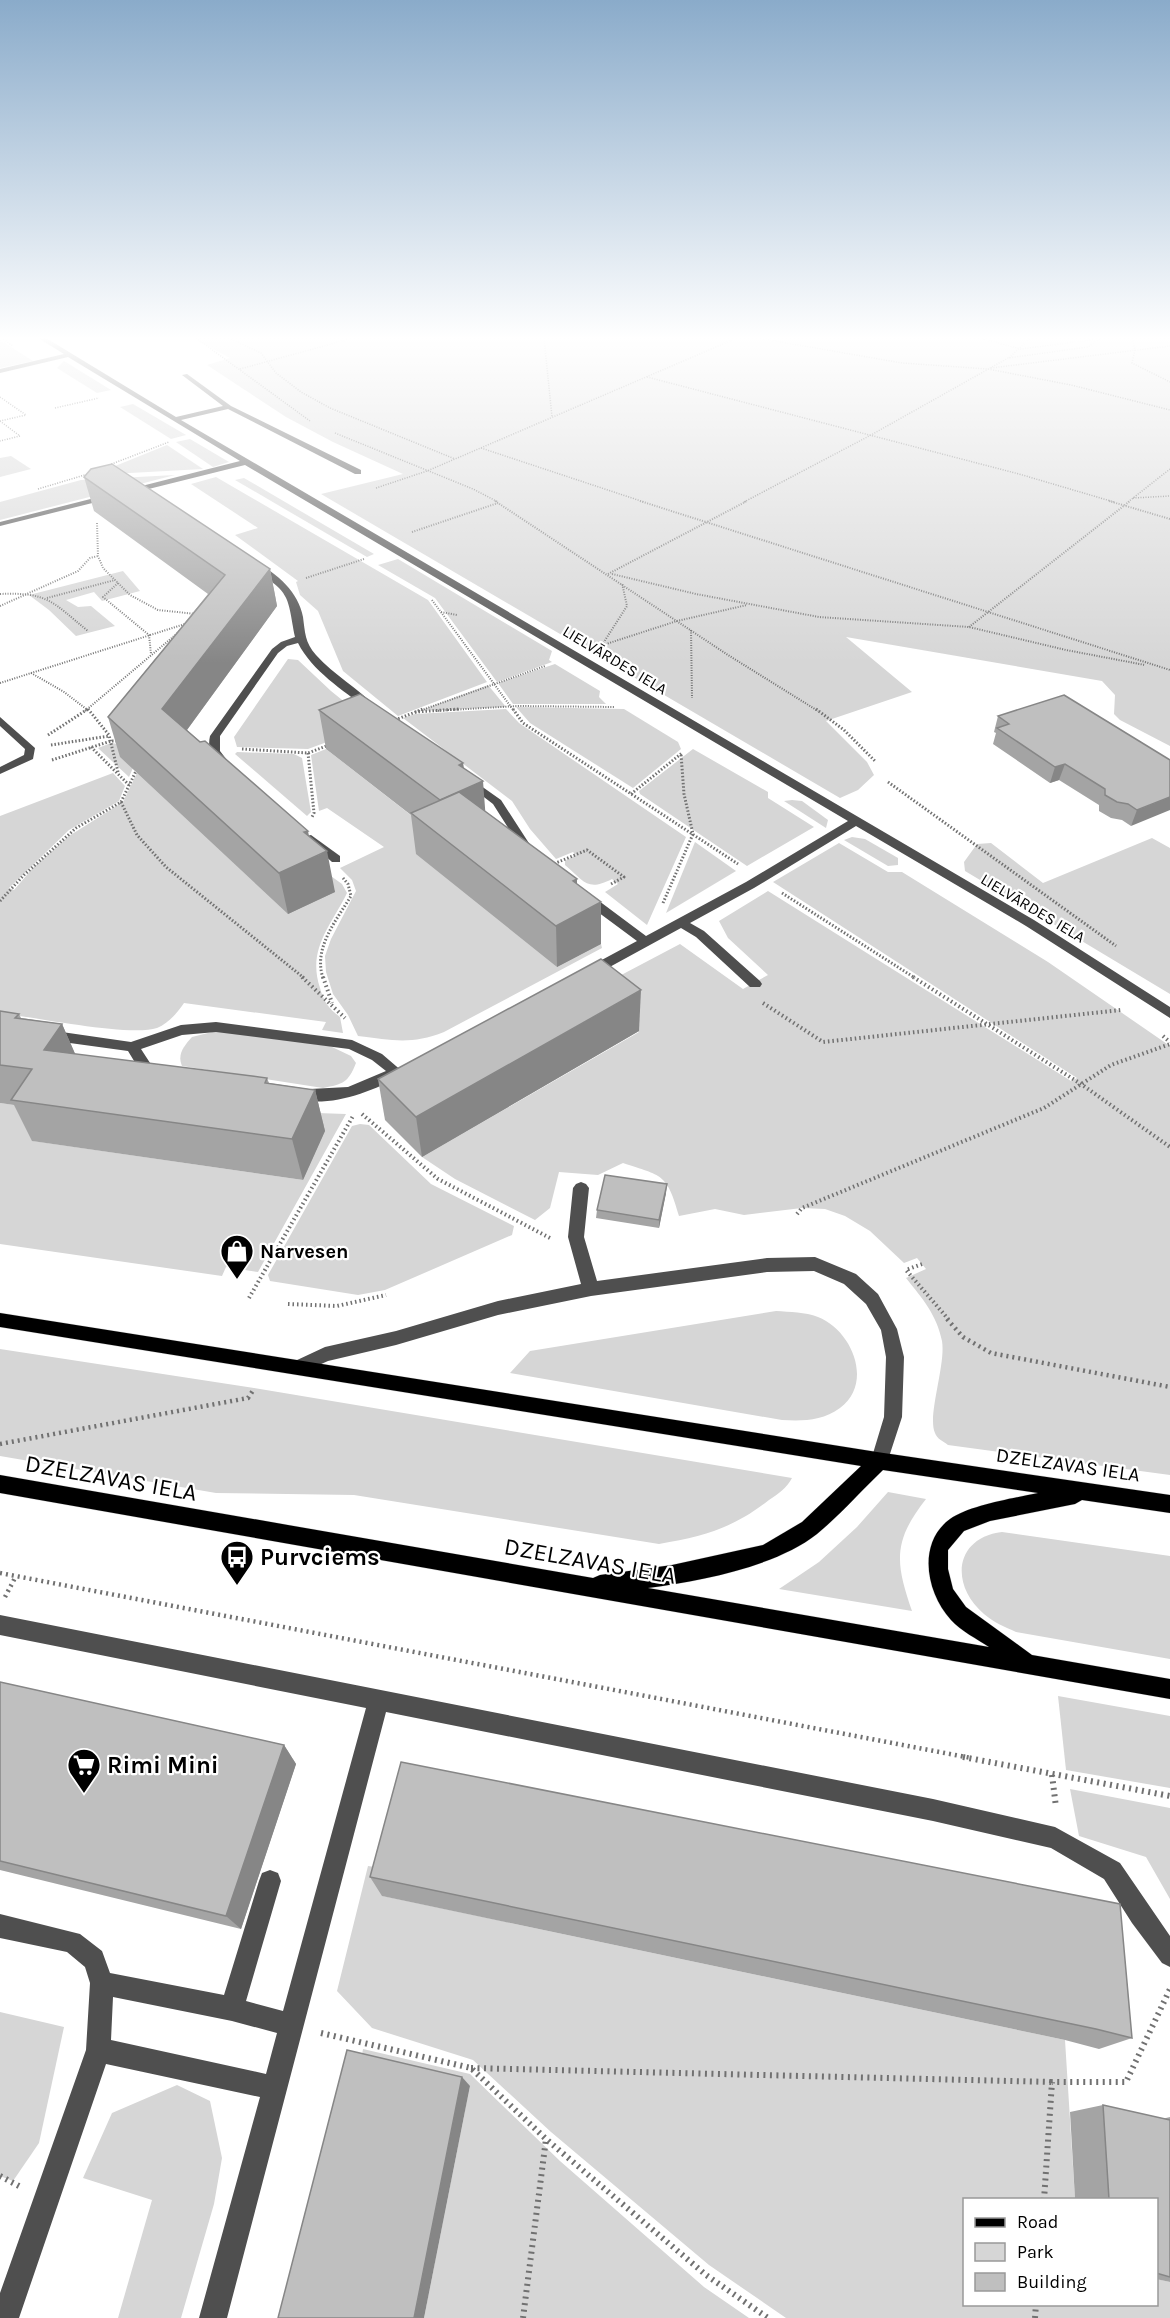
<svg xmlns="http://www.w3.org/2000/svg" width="1170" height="2318" viewBox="0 0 1170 2318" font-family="Karla,sans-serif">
<rect width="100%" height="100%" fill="#fff"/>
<g fill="#d6d6d6">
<polygon points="193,338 1170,338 1170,746 1120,720 1114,714 1115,695 1102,681 846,637 912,692 826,721 867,762 874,775 858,790 840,798 321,494 403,474 333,442 286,417 207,365 230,358"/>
<polygon points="0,340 33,361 0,368"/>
<polygon points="64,361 111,390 97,393 57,368"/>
<polygon points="133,404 186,435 171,439 120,407"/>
<polygon points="190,439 229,462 213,467 176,442"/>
<polygon points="167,445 203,469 93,475"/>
<polygon points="11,456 31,469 0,477 0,458"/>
<polygon points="175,475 0,520 0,502 81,480"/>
<polygon points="216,477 428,600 487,682 398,716 343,671 318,611 300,595 296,582 298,581 235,535 258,528 191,484"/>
<polygon points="244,478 374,554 367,557 235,480"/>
<polygon points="398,559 552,651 549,660 552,662 497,682 435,598 378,565"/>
<polygon points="123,571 140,591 102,601 94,592 66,600 78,607 91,606 115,626 76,636 49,610 29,595"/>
<polygon points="288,659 298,660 331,691 373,725 308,749 237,747 234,737"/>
<polygon points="555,664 600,691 599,697 606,704 513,704 498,683"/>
<polygon points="488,685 506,707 419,711"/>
<polygon points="516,707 624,709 678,742 681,749 633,788 530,723"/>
<path d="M506 709 519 723 686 837 647 925 605 892 618 884 612 879C587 892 584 881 565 865V861L576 855 573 852 556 859 530 829 512 801 403 718 415 714Z"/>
<polygon points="111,743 142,747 129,777 98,748"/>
<path d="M150 746 342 884 347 893C331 926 307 949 320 988 324 1002 328 1008 340 1017L343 1033 322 1030 326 1022 184 1003C177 1013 169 1023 157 1028 130 1037 33 1017 0 1013V816L113 773 125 786 119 801 69 830 9 888 14 890 32 869 69 836 123 802Z"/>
<path d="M326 749 444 841 557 967 601 944 602 948 444 1032C411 1045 392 1040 358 1036L348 1015 333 994 326 972 325 956 331 939 356 891 352 880 340 868 384 847 327 808 319 811 311 755Z"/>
<polygon points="693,749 768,792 768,798 814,827 747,866 640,794 639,791"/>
<polygon points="237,752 294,754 302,758 311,812 307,816 235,754"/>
<polygon points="792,800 802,801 828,820 826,828 784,801"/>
<polygon points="852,837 865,839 898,858 898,865 888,866 844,840"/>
<polygon points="1152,838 1170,848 1170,994 965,871 964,862 977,844 991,843 1043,883"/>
<polygon points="695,842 736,871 666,913"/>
<path d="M839 843 888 872H902L1048 962 1170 1046V1475L948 1445C943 1441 937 1439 935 1433 927 1416 946 1365 942 1341 937 1315 922 1298 906 1278L926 1269 917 1258 904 1263 870 1231 845 1216 825 1209 802 1208 744 1215 715 1209 679 1216C667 1173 662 1176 623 1163L598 1175 559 1172 550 1208 535 1220 455 1179 422 1157 639 1032 589 992 680 944 743 989 768 975 728 938 719 921 768 891 1071 1081 1077 1078 773 882Z"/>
<path d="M216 1031 330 1046 351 1056 356 1063C348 1083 343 1084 323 1088L182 1066C177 1054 184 1046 192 1037Z"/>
<polygon points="0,1103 51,1110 33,1141 303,1180 325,1131 288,1112 346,1114 258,1272 226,1267 222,1276 0,1244"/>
<polygon points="360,1124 369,1125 431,1184 514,1226 512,1235 385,1290 358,1295 270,1281 268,1275 352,1126"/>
<path d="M776 1311C790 1312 805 1312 818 1317 852 1330 874 1383 840 1408 822 1421 803 1421 782 1420L510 1373 530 1351Z"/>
<path d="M0 1349 254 1388 792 1478C787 1488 778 1494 769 1500 732 1529 704 1536 659 1544L354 1495 216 1493 0 1456Z"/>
<path d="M888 1492 926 1499C893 1541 895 1562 912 1611L779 1589 819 1562 857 1527Z"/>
<path d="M1002 1532 1170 1556V1659L1016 1632C1005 1627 993 1622 984 1614 950 1585 954 1538 1002 1532Z"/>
<polygon points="1058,1696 1170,1716 1170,1788 1066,1770"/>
<polygon points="1070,1789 1170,1808 1170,1899 1146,1857 1079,1836"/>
<polygon points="368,1866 390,1869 383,1896 1065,2040 1075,2199 964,2200 964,2304 1156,2304 1157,2279 1170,2282 1170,2318 786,2318 709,2265 551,2132 473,2060 372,2028 337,1991"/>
<polygon points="0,2012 64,2027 39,2143 13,2181 0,2176"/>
<polygon points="363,2049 470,2074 560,2161 704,2287 749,2318 424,2318 470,2086 361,2061"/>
<polygon points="177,2085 210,2101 222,2158 214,2204 181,2318 118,2318 152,2200 83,2178 112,2113"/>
</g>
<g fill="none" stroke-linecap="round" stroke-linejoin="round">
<defs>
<path id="major" d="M0 1313 877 1452 1170 1495V1513L1082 1500 1075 1504 990 1521 964 1531 948 1550V1569L953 1589 966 1607 1032 1655 1170 1679V1699L0 1493V1475L593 1578 600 1575 672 1565 763 1545 802 1522 861 1466 0 1327ZM883 1470 1038 1493C1015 1498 970 1505 950 1519 917 1543 926 1593 951 1620 961 1631 977 1639 989 1647L648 1588C700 1581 775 1567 817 1534 840 1515 861 1491 883 1470Z"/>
</defs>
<use href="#major" stroke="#dbdbdb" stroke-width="1"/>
<g stroke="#717171" stroke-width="1.5" stroke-dasharray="1 1.5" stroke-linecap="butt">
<polyline points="1,338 13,346"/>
<polyline points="196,338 310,421"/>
<polyline points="229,338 261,353 276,373 301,392 330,408 455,459"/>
<polyline points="544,338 552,417"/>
<polyline points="758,338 902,363 988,369 1071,385 1170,410"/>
<polyline points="979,338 1021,349 1097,339"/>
<polyline points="1132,338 1135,350 1132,363 1170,382"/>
<polyline points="1009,358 1030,338"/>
<polyline points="991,368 1170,346"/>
<polyline points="240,369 353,338"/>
<polyline points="647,377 1019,474 1114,502"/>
<polyline points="0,397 26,415 0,421"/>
<polyline points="55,408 99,398"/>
<polyline points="0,421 20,436 0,441"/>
<polyline points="335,433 473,489 498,502"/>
<polyline points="481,448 644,502"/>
<polyline points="109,465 169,442"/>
<polyline points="376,488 427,471 737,338"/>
<polyline points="38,489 88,474"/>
<polyline points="1133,498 1170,496"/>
<polyline points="744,502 871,435 1008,358 1088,347 1101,338"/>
<polyline points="1128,502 1170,469"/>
</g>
<g stroke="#717171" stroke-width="2" stroke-dasharray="1 1.5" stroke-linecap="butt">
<polyline points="495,501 728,655 818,711"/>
<polyline points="640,501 1170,670"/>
<polyline points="1109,501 1170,519"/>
<polyline points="97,523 98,556 103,568 130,595 158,610 196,614"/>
<polyline points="412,532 498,503"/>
<polyline points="608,574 747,501"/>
<polyline points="612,574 696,594 819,617 969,627 1066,650 1145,665"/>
<polyline points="306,578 364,559"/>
<polyline points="118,583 103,597 149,635 151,654"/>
<path d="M0 594C49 592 52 602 88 631"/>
<polyline points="47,598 115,580"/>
<polyline points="432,600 514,711"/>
<polyline points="0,606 78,571 90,558 98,556"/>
<polyline points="441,612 457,615"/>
<polyline points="969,627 1130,501"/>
<polyline points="691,630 692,698"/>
<polyline points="602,645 627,606 622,583"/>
<polyline points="603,645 677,621 747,605"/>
<polyline points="31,673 64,692 89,711"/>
<polyline points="0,683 188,623"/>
<polyline points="85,711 180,631"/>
<polyline points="419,711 545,666"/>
<polyline points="433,711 518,706 615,707"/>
</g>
<g stroke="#717171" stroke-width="3" stroke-dasharray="1.5 2" stroke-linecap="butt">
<polyline points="88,709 109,735 118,772"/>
<polyline points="513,709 523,723 738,864"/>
<polyline points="816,709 844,730 876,762"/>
<polyline points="415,712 459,709"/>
<polyline points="395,720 423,709"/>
<polyline points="48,735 88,709"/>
<polyline points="51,745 109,736"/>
<polyline points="91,747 129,785"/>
<polyline points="242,749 308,753 329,745"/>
<polyline points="308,753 314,813 312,817"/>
<polyline points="52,760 111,741 119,741"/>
<polyline points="888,782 1116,946"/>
<polyline points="631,794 682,753"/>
<polyline points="121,802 137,835 166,867 304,978"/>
<polyline points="551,865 587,850 624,877 611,884"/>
<polyline points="782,893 915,978"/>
<polyline points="0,901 24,875 76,828 121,802 138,767"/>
<polyline points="663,903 693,834 684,794 681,754"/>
<path d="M323 978C313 948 336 921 351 896L348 884 343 878"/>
</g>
<g stroke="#717171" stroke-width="4" stroke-dasharray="1.5 3" stroke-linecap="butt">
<polyline points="302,977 345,1018"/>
<polyline points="323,977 332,1003"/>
<polyline points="913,977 1081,1084 1170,1147"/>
<polyline points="763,1003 823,1042 1121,1010"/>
<polyline points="1163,1036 1170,1042"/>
<polyline points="362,1114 438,1179 550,1238"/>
<polyline points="797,1214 802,1208 1044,1108 1111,1065 1170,1044"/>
<polyline points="922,1264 906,1270 949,1320"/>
<polyline points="249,1298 353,1116"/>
<polyline points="288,1304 337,1306 386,1295"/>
</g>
<g stroke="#717171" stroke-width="4.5" stroke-dasharray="2 4" stroke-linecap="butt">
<polyline points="947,1319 963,1337 991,1353 1170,1387"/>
<polyline points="0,1444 248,1398 254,1389"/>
<polyline points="0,1573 971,1758"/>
<polyline points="5,1597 16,1576"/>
</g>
<g stroke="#717171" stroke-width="6" stroke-dasharray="2 4.5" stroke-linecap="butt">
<polyline points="963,1757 1170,1796"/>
<polyline points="1052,1775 1056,1807"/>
<polyline points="321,2033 471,2068 546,2139 706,2275 768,2318"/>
<polyline points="471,2068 1052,2082"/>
<polyline points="0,2176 19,2186"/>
<polyline points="1044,2200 1052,2082 1126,2082 1170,1989"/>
<polyline points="523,2318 546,2139"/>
<polyline points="1035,2318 1036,2304"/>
</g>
<g fill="#4f4f4f" fill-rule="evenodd">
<polygon points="38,338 46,338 176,417 223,406 182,375 187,374 231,406 361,470 361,474 355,474 228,409 181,420 1034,920 1170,1007 1170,1018 1026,926 856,826 754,888 690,923 704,931 760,981 762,984 760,987 750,987 696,937 681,928 595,975 585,975 584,972 585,969 637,941 583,901 583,895 591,895 646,936 746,882 848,821 245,465 0,526 0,522 240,461 68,357 0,373 0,369 64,354"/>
<path d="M255 563C277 572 299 593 303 617 305 632 305 643 316 655 334 675 358 688 376 707L367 709C343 690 312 671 298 643L287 646 278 653 220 736V751L230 764 225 767C212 762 207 749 210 736L272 649 281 642 295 637C287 594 291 594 252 568V564Z"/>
<polygon points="0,717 35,748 33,759 0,774 0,767 24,755 25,749 0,726"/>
<polygon points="467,776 501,800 534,851 532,853 524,853 493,804 463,781 462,779"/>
<polygon points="311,835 340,856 340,862 332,862 307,840 307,836"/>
<path d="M216 1022 352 1040 382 1054 403 1072 401 1076C369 1093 327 1109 291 1098L289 1094 291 1090 348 1087 386 1071 372 1060 349 1049 216 1032 182 1035 141 1049 152 1066 161 1069 163 1073 156 1078 142 1074 128 1051 48 1040 41 1035 48 1030 131 1042 181 1025Z"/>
<polygon points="581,1182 586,1184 589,1188 584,1237 597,1281 767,1258 815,1257 856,1274 878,1294 897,1329 904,1357 902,1417 886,1466 880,1468 874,1466 871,1460 884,1417 886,1357 881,1330 866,1304 844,1284 814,1271 767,1272 591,1296 498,1315 396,1345 328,1361 301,1373 295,1371 292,1366 295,1361 325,1347 396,1331 498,1301 581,1284 568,1237 573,1188 576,1184"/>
<path d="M0 1615 933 1799 1055 1827 1120 1863 1170 1936V1967L1162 1963 1132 1923 1104 1879 1051 1848 933 1821 386 1712 227 2318H199L260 2097 106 2064 19 2318H0V2293L86 2050 90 1983 85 1967 67 1952 0 1938V1914L80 1934 102 1951 110 1973 224 1995 259 1881 262 1873 270 1870 278 1873 281 1881 246 2001 283 2011 366 1708 0 1635ZM113 1997 232 2021 277 2033 266 2074 111 2040Z"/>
</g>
<use href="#major" fill="#000" fill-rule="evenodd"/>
</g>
<g fill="#a4a4a4">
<polygon points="84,477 270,569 277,606 187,730 309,836 335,892 288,914 120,757 108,717 208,594 94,511"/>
<polygon points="319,710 463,763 464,768 485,811 577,879 577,884 601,902 601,944 557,967 416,854 411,815 326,749"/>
<polygon points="998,716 1170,760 1131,826 1122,820 1111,818 1099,811 1099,805 1059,780 1050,783 993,744 996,733 994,732"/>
<polygon points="0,1011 19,1014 21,1018 62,1024 75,1054 267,1078 269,1083 315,1090 325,1131 303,1180 32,1141 14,1105 0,1103"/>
<polygon points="639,1031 422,1157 385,1120 378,1079"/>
<polygon points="666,1193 659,1228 596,1218 597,1210"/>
<polygon points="0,1682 284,1745 296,1764 241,1929 0,1870"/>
<polygon points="401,1762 1132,2038 1099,2049 1065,2040 382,1896 370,1877"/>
<polygon points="1103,2105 1162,2119 1170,2117 1170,2282 1156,2279 1156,2199 1075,2199 1070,2112"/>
</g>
<g fill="#868686">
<polygon points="270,569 277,606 173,749 162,709"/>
<polygon points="463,763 465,789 483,781 486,821 440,800 459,765"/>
<polygon points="1065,764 1059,780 1050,783 1055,767"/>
<polygon points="1170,797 1170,810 1131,826 1137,810"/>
<polygon points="308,831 313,858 327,851 335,892 288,914 279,873 304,832"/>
<polygon points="577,879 577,915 601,902 601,944 557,967 556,926 573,881"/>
<polygon points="641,990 639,1031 422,1157 416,1117"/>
<polygon points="62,1024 80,1065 44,1050"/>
<polygon points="315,1090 325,1131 303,1180 292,1139"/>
<polygon points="667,1184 666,1193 659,1228 659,1220"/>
<polygon points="284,1745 296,1764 241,1929 226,1916"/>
<polygon points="462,2077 470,2086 424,2318 414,2318"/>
</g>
<g fill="#bfbfbf" stroke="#868686" stroke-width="1.5">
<polygon points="112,464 270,569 162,709 200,742 205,741 308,831 304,832 327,851 279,873 108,717 225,575 84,477 91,469"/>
<polygon points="360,694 463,763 459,765 483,781 440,800 319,710"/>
<polygon points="1064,695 1170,760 1170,797 1137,810 1128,804 1117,802 1105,795 1105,789 1065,764 1055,767 997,728 1009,724 998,716"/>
<polygon points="459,792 577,879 573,881 601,902 556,926 411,813"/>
<polygon points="601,959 641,990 416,1117 378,1079"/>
<polygon points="0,1011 19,1014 15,1018 62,1024 44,1050 267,1078 265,1083 315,1090 292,1139 11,1100 32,1069 0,1065"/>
<polygon points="605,1175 667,1184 659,1220 597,1210"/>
<polygon points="0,1682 284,1745 226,1916 0,1861"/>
<polygon points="401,1762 1120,1904 1132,2038 1096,2029 370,1877"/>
<polygon points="347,2050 462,2077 414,2318 278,2318"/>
<polygon points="1103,2105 1170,2120 1170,2277 1156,2273 1156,2199 1109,2199"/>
</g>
<linearGradient id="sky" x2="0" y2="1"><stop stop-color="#8aabca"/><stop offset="0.51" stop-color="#fff"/><stop offset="1" stop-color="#fff" stop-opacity="0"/></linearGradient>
<rect width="1170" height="663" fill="url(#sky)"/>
<defs>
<symbol id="shop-pin" viewBox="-11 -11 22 30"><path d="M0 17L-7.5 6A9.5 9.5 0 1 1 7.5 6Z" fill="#000" stroke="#fff"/><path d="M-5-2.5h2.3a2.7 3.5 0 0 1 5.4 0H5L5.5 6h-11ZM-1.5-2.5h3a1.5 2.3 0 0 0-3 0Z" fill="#fff"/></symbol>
<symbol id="bus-pin" viewBox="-11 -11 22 30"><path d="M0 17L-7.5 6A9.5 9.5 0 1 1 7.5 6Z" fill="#000" stroke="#fff"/><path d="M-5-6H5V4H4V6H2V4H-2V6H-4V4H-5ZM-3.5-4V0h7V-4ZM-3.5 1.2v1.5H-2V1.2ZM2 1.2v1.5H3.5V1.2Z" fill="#fff"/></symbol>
<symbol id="supermarket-pin" viewBox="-11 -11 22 30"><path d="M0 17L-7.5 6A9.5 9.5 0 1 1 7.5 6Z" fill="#000" stroke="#fff"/><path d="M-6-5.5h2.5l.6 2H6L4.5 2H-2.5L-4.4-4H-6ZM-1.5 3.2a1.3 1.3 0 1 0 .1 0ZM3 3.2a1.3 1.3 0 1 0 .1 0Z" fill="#fff"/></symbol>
</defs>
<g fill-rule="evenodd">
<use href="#shop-pin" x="218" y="1232" width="38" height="52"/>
<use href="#bus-pin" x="218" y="1538" width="38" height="52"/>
<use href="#supermarket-pin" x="65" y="1746" width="38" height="52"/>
</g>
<g text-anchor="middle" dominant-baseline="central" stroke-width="4.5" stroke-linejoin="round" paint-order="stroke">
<g font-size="16" fill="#000" stroke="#fff">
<text transform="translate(615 660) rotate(31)">LIELVĀRDES IELA</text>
<text transform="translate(1033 908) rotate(31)">LIELVĀRDES IELA</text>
</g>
<g font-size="20" font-weight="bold" fill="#000" stroke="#fff" text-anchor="start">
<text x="260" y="1251">Narvesen</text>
</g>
<g font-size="20" fill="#000" stroke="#fff">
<text transform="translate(1068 1465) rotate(8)">DZELZAVAS IELA</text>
</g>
<g font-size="24" fill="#000" stroke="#fff">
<text transform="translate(111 1478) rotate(10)">DZELZAVAS IELA</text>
<text transform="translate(590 1561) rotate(10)">DZELZAVAS IELA</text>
</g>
<g font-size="24" font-weight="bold" fill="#000" stroke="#fff" text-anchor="start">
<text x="260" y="1557">Purvciems</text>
<text x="107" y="1765">Rimi Mini</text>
</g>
</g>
<rect x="963" y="2198" width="195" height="108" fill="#ffffff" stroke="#999999" stroke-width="1.5"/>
<rect x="975" y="2218" width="30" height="9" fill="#000000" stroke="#999999" stroke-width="1.5"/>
<text x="1017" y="2228" font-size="18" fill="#000000">Road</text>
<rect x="975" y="2243" width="30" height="18" fill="#d6d6d6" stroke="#999999" stroke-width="1.5"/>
<text x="1017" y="2258" font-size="18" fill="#000000">Park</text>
<rect x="975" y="2273" width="30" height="18" fill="#bfbfbf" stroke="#999999" stroke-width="1.5"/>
<text x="1017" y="2288" font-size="18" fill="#000000">Building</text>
</svg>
